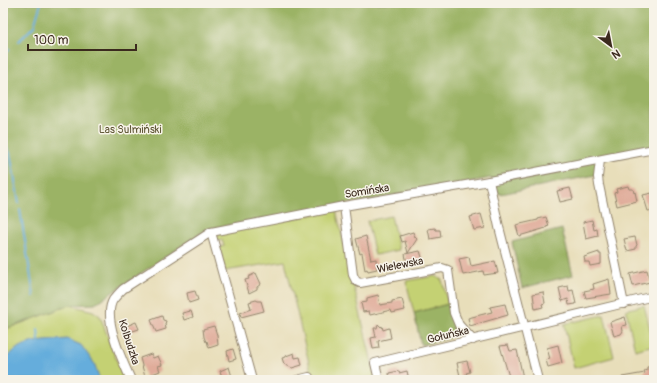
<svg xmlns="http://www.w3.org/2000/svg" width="657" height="383" viewBox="0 0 657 383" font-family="Pangolin,sans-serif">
<rect width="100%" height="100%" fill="#f7f3e8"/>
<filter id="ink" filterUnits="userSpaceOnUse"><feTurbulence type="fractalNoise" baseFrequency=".025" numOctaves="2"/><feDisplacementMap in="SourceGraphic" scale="8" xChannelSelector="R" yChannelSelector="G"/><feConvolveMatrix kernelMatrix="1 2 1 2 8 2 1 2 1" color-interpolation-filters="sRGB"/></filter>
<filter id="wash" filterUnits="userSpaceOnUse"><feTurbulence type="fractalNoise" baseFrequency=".012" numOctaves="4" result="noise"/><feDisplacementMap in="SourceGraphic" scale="16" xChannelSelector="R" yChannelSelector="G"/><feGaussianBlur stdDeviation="0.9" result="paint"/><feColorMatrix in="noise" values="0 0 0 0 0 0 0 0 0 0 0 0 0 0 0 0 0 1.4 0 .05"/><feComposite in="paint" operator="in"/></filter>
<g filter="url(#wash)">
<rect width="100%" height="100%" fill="#e8deba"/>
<g fill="#c4d173" stroke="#807e48">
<polygon points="336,210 376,380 313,380 285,261 225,271 219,247 224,246 222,240 217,241 216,236 220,232"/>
<polygon points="391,216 399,250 375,255 367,221"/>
<polygon points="435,276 442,280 448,304 414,313 406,281"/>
<polygon points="70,305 93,311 100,316 124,380 100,380 94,363 3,360 3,330"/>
<polygon points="644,305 654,345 635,350 626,310"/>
<polygon points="604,315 614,357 574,368 564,324"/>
</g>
<g fill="#9bb365" stroke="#6b6e42">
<polygon points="3,3 654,3 654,146 601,157 595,175 506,193 499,194 491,178 207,229 95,304 70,305 3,330"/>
<polygon points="562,229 573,275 522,288 512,242"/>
<polygon points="448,304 455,330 450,338 421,345 414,313"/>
</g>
<polygon fill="#65addc" stroke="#506c7d" points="67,339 81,345 94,363 100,380 3,380 3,360 19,347 33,342"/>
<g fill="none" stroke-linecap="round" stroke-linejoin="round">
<g stroke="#65addc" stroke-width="2">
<polyline points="19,41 34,26 41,3"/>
<polyline points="3,55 9,49"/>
<polyline points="3,143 10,153 19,203"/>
<polyline points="20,210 34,296"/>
<polyline points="38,330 39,341"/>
</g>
</g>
<g id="blocks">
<g fill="#e0ac9a">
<polygon points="628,186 629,189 633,189 634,193 635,192 637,201 617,206 614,193 617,192 616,189"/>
<polygon points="570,188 573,199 560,202 557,191"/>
<polygon points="652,193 654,210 648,211 643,195"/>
<polygon points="481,214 485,228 474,230 470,217"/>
<polygon points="546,217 549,226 546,227 546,228 519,236 516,225 538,220 538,219"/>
<polygon points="592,220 594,230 597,229 598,236 586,239 583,222"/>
<polygon points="435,228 436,230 440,230 441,237 430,239 428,229"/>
<polygon points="413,232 415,237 417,239 408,253 405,241 402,242 400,236"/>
<polygon points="366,236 371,260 376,259 377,269 368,271 367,269 365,270 362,253 360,254 356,239"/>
<polygon points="635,237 637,245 636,246 636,249 627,251 624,239"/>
<polygon points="420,251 423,260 407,264 405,254"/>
<polygon points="599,252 599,254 601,254 601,264 590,266 589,262 585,262 584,257"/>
<polygon points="469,257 471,266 495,261 498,273 484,275 483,271 463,275 459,259"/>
<polygon points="647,270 650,282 633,286 630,274"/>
<polygon points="256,273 261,284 257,287 257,289 249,293 245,280 249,279 248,277"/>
<polygon points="609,279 611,294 586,298 584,291 594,289 593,284"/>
<polygon points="568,286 569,291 573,290 576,304 569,305 568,299 562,301 559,288"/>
<polygon points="195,291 198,300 189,303 187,293"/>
<polygon points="543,292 545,303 542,304 543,307 535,309 533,294"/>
<polygon points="378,295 380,305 392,303 392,301 402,299 405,310 392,313 391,310 370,315 369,311 363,312 361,303 367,302 367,298"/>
<polygon points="256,300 258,301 261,301 264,311 241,317 240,313 251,309 249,302"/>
<polygon points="505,304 508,315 470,326 468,318 492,312 490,307"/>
<polygon points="191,311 193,317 184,320 182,313"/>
<polygon points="162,316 163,320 166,321 165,324 166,329 156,332 151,320"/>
<polygon points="625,317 627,325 622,326 623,331 621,334 614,336 610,322"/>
<polygon points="136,322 139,329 127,333 124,327"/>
<polygon points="378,324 381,327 382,326 383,330 389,328 391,338 378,341 379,348 373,349 371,338 376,337 374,328 377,328"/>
<polygon points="214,326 217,335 218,345 209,348 207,341 206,342 204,337 203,329"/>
<polygon points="508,345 510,351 517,350 523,378 510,380 500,346"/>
<polygon points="558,345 562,363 548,367 546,360 550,359 547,348"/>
<polygon points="233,349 236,359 229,361 227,351"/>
<polygon points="294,353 295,358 300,357 302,365 292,368 284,364 282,358 286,357 286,356"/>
<polygon points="151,354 153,358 158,356 162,365 158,366 160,371 145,377 140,358"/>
<polygon points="467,361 470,372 466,373 467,375 460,376 457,363"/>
<polygon points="653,366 654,380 622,380 622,377 645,373 644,371 647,370 647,367"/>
<polygon points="229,367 233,380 223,380 220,371"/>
<polygon points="399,371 399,373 407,371 409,380 390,380 389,373"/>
</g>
</g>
</g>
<g filter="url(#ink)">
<use href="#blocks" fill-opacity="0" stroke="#92846c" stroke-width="1"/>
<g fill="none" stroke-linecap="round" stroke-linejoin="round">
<defs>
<g id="street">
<polyline points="600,160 598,177 599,185 624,304"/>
<polyline points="489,181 499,227 538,380"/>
<polyline points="344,206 353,275 356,281 360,283 442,268 448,270 454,313 459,325 473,340"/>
<polyline points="211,232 252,380"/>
<path d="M131 380C123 362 102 318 113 300 116 296 120 292 123 289L211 232 344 206 489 181 654 149"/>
<polyline points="297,380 309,377"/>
<polyline points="379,380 375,363 654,296"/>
</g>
</defs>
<use href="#street" stroke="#92846c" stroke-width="10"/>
<use href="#street" stroke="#fff" stroke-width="8"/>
</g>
</g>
<g text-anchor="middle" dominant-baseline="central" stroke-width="3" stroke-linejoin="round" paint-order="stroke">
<g font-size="11" fill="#5d5433" stroke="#f7f3e8">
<text x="130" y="129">Las Sulmiński</text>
</g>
<g font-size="11" fill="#3b2a1e" stroke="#f7f3e8">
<text transform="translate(367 191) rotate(-9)">Somińska</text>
<text transform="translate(400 265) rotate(-11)">Wielewska</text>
<text transform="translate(448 335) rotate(-13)">Gołuńska</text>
<text transform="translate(129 342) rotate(72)">Kolbudzka</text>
</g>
</g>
<rect width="657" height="383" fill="none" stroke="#f7f3e8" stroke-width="16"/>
<g transform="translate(611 46) rotate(148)" stroke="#f7f3e8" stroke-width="3" paint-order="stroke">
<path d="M0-3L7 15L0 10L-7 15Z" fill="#3b2a1e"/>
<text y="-6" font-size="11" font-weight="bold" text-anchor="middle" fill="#3b2a1e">N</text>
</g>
<path d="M28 44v6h108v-6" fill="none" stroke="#3b2a1e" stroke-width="2"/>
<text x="34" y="44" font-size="12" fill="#3b2a1e" stroke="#f7f3e8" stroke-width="3" paint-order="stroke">100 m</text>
</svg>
